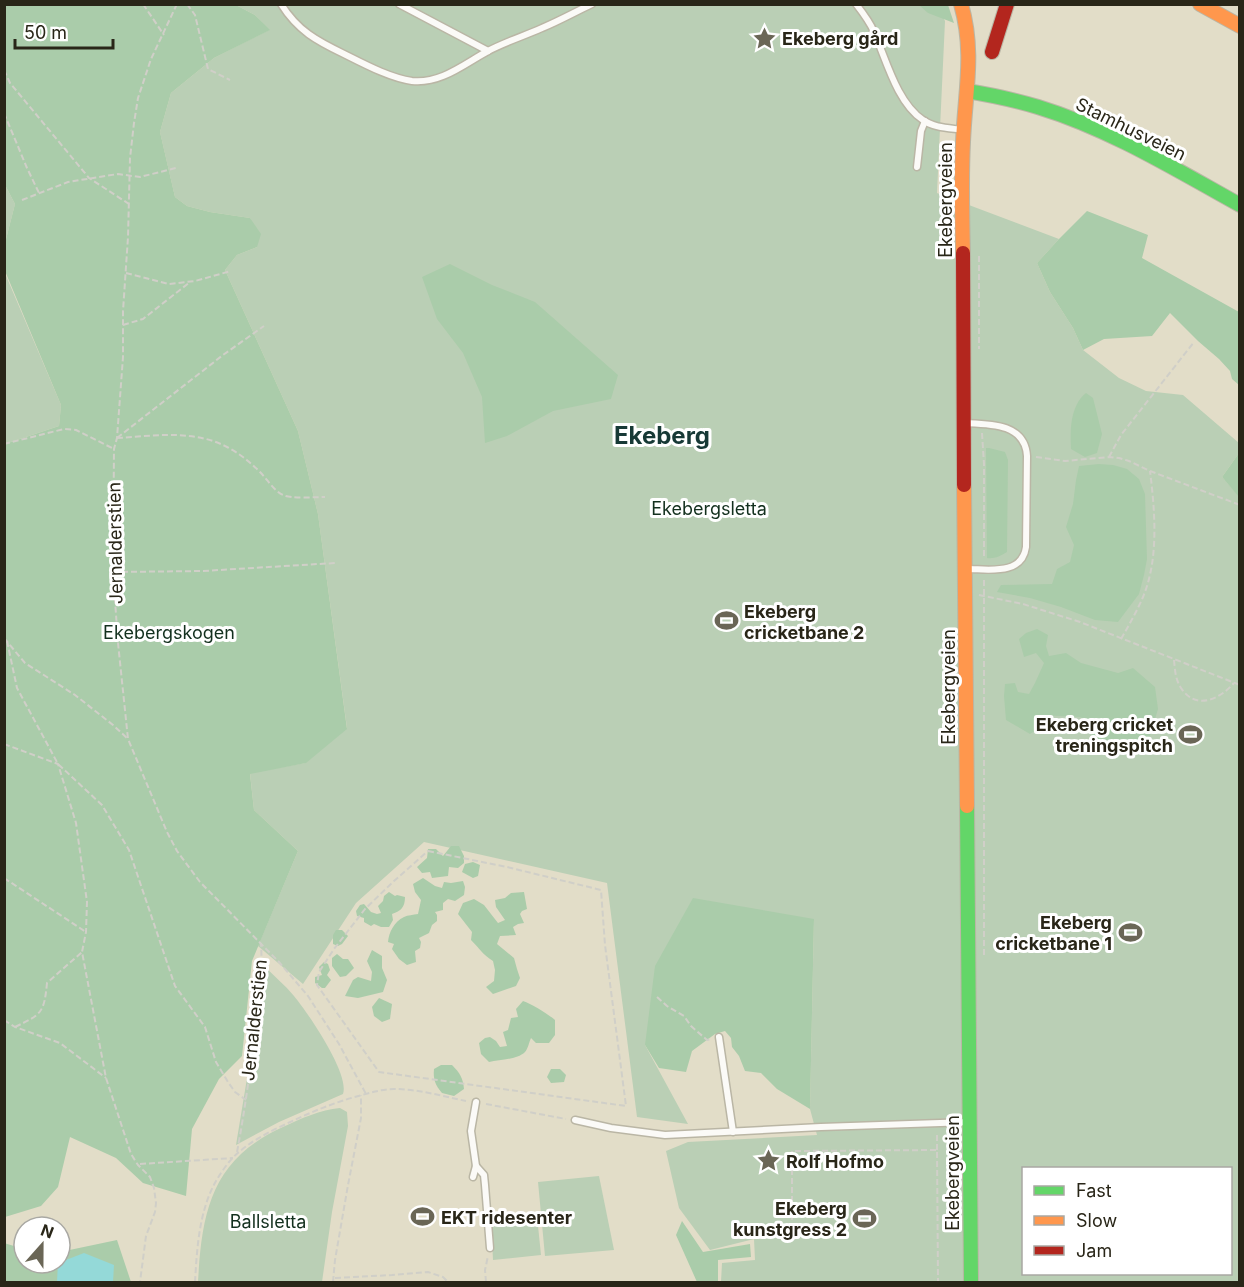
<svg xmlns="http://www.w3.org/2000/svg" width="1244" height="1287" viewBox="0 0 1244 1287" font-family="Inter,sans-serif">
<rect width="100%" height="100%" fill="#e2ddc8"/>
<g fill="#bacfb5" fill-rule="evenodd">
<path d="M236 5H937L945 21 937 193 1059 239 1037 263 1050 292 1073 328 1083 350 1119 378 1146 391 1183 395 1239 443V453L1222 477 1240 497 1239 1282H721L722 1263 755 1260 754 1239 710 1250 679 1208 666 1151 688 1142 817 1135 810 1109 814 919 645 1045 688 1124 637 1117 607 883 424 842 356 903 303 984 258 946 298 851 254 810 250 773 305 763 347 728 318 514 298 431 225 270 237 255 257 247 250 218 210 212 187 206 175 197 160 132 171 93 214 58 269 30 255 15ZM1024 1168H1230V1274H1024Z"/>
<polygon points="5,185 15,204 5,243"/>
<polygon points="4,271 61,405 59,426 5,444"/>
<path d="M264 966C274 976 285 985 294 996 308 1013 350 1074 343 1094L279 1122 236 1145 252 1048 259 967Z"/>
<path d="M340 1108 347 1112 348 1126 332 1212 322 1282H198C202 1210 212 1159 283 1127 302 1118 320 1110 340 1108Z"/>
<polygon points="599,1176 614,1250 545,1256 538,1182"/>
<polygon points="537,1216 541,1255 493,1260 491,1220"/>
</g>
<g fill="#aca">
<polygon points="5,4 236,5 255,15 270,30 214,58 171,93 160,132 175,197 187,206 210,212 250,218 261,234 257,247 237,255 225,270 298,431 318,514 347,729 306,763 250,774 254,810 298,851 252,961 242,1056 219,1079 192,1129 186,1196 143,1183 116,1158 70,1137 58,1187 41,1206 5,1217 5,444 59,426 61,405 5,271 5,243 15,204 5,185"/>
<polygon points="919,5 948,5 954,23 928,13"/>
<polygon points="1087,211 1148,235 1142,258 1239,312 1239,385 1232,379 1230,371 1219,359 1198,341 1170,313 1152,336 1104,339 1083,350 1073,328 1050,292 1037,263 1059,239"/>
<polygon points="450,264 492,285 535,302 618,375 611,399 553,411 507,436 485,443 482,397 463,353 437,319 422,277"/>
<path d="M1086 393 1093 398 1102 434 1097 453 1085 457 1071 449C1070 430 1070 406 1086 393Z"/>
<path d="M986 448H989L1005 452 1008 460 1007 552C1000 556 995 559 987 558Z"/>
<polygon points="1239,453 1240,497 1239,497 1222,477"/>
<polygon points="1099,464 1113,465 1127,469 1139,479 1145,494 1147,559 1144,575 1139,594 1118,622 1095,620 1061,607 1030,598 997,592 1001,585 1052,584 1057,569 1070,562 1074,545 1066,527 1073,504 1076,480 1079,466"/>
<polygon points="1037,629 1048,635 1046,646 1049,656 1066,653 1081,663 1118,673 1133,668 1155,687 1158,709 1150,736 1142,747 1103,743 1092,735 1095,724 1080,717 1040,715 1036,719 1042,726 1030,734 1006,720 1004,696 1005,684 1015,683 1018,692 1029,694 1035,683 1044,663 1036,653 1024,657 1019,639 1026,633"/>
<polygon points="451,846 459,846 464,856 464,863 458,868 449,867 448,876 432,878 430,872 422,873 417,867 427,858 428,849 436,849 443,856"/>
<polygon points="473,862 480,865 478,876 473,878 462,872 465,864"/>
<path d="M423 878 435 886 442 888 444 882 451 883 463 881 465 887 464 895 455 901 448 899 443 903V910L435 912 437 915V921L432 925 429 933 419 938 421 942 420 948 415 951 416 962 407 965 399 959 392 949 394 944 388 942C389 932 394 922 404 917 408 915 413 915 418 914L421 900 415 892 413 884Z"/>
<path d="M389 892 395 896 397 895 405 897C405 907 401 911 392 914L393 920 389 927H381L374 924 371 926 364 922V918L357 916 356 911 360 905 364 904 371 912 377 914 381 913 378 906 383 901 384 896Z"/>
<path d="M524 892 527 909 522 911 520 914 524 923 518 924 513 927 516 935 500 936 497 944 514 958 517 969 520 978 516 986 493 994 486 987 494 981 495 970 493 961C482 954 480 949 471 940L472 932 458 914 463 903 474 899 484 905 498 923 505 920 496 907 495 900 505 898 511 893Z"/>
<polygon points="693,898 814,919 810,1109 777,1089 761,1073 745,1071 739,1056 732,1047 731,1038 725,1031 715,1034 692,1051 686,1072 659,1068 645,1045 655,966"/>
<polygon points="336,930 342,930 348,936 342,944 338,946 333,944 333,935"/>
<polygon points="372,950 382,956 382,968 387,980 383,992 358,998 345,996 353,980 358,977 371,981 372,972 367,961"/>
<polygon points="337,954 343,959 348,959 354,968 346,976 340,977 332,966 332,958"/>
<polygon points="324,962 328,964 330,970 327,975 331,980 325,988 322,988 315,983 315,977 322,975 319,967"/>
<polygon points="379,998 392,1004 390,1019 382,1022 374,1016 372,1007"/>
<path d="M523 1001C532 1004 548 1014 555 1020V1035L549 1043H536L531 1038C529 1042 528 1049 525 1052 517 1060 500 1059 489 1062L481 1054 479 1043 485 1038 490 1037 496 1041 500 1047 507 1046 503 1032 508 1030 511 1018 518 1017 516 1009Z"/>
<path d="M441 1065H452C460 1073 463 1078 464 1089L454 1096 442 1093C435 1085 433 1079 434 1069Z"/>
<polygon points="551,1069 560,1069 566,1075 564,1082 551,1083 547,1077"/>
<polygon points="682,1221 703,1252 750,1244 751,1257 718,1260 718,1282 697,1282 676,1235"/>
<polygon points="117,1240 131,1282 5,1282 4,1243 24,1249 24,1263 60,1263 60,1252"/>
</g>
<polygon fill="#94d9d8" points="84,1253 114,1265 113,1282 57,1282 58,1263"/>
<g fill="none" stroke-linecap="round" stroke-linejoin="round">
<defs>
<g id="lane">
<path d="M281 4C298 31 317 41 344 54 364 64 390 78 412 81 441 84 464 64 488 51 505 42 524 36 542 28 559 21 575 12 592 4"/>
<polyline points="399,4 488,51"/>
<path d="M856 4C863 13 870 22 874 32 886 59 897 103 923 120 934 128 950 128 963 130"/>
<polyline points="917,167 921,131 925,121"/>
<path d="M964 423C989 424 1025 423 1027 456L1026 547C1022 576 988 569 967 569"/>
<polyline points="719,1037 733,1132"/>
<polyline points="575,1120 611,1128 665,1135 821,1127 970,1122"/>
<polyline points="476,1166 484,1175 485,1185 490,1248"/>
<polyline points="473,1177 476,1166 471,1131 476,1102"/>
</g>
<g id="fast">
<path d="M967 91C991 95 1015 100 1038 107 1110 129 1175 169 1240 205"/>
<polyline points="967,806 971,1282"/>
</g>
<g id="slow">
<path d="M961 4C975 53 965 92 963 142 961 179 962 216 963 253"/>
<polyline points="1200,4 1240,26"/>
<polyline points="964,485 967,806"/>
</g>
<g id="jam">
<polyline points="992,52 1007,4"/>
<polyline points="963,253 964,485"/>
</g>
</defs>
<use href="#lane" stroke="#bab6a5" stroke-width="9"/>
<use href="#fast" stroke="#bab6a5" stroke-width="16"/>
<use href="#slow" stroke="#bab6a5" stroke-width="16"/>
<use href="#jam" stroke="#bab6a5" stroke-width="16"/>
<g stroke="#d0cfc8" stroke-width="2" stroke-dasharray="6 3" stroke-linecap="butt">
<polyline points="143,4 164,35"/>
<polyline points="177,4 151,59 138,98 134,123 130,158 128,237 123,311 123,357 117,438 114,449 113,572 118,643 128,739 167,832 177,851 200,882 279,962 308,996 339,1044 366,1094"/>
<polyline points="187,4 195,15 208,69 230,80"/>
<polyline points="4,70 10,83 89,178 129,204"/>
<polyline points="4,113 27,168 39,193"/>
<polyline points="22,200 68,182 118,174 140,177 176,168"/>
<polyline points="979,256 979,349"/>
<polyline points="126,273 169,284 195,281 231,271"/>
<polyline points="123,325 143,319 190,282"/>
<polyline points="982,433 984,464 984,559"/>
<path d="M117 438C153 436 193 429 227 447 239 453 250 462 260 472 267 479 274 491 283 495 291 499 315 497 325 497"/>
<polyline points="117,438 223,355 264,326"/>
<polyline points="4,444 64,429 76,430 114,449"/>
<polyline points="1036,457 1065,461 1109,457 1119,458 1129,461 1150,471 1240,505"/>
<polyline points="1109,457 1121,435 1194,342"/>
<polyline points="113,572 203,571 335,563"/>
<polyline points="984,580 984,955"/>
<polyline points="979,595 1023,604 1080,622 1240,685"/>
<polyline points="4,638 25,663 75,695 113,725 128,739"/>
<path d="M1121 639C1129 625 1137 611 1143 597 1159 559 1155 511 1150 471"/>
<polyline points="7,641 17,688 58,764 102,805 129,850 175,986 205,1027 216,1062 228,1082 235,1092 246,1100"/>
<path d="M1174 660C1175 669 1175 679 1181 688 1196 711 1220 699 1234 683"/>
<polyline points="4,744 58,764 76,823 87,902 86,932 82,952 106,1078 131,1154 138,1165 150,1177 154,1188 156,1203 155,1212 146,1236 140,1282"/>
<polygon points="428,851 507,867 601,890 605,945 626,1106 379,1072 317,985 319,972 334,949 365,909 394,881"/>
<polyline points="4,878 86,932"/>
<polyline points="657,997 667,1006 684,1016 691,1026 707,1040 711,1039"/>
<polyline points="4,1020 15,1027 60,1043 106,1078"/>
<path d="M15 1027C42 1014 44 1013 47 983L82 952"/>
<polyline points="486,1104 566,1119"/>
<polyline points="937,1150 937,1132"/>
<path d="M237 1152C244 1115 249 1078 254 1041 258 1008 263 976 261 943"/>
<polyline points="140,1164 233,1158"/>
<polyline points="792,1220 792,1151 937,1150 938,1282"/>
<polyline points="335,1278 392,1275 428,1272 443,1277 448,1282"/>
<path d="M195 1282C197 1248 199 1211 216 1181 222 1171 230 1159 239 1152 253 1140 269 1132 286 1124 311 1112 335 1102 362 1095 373 1092 383 1089 394 1089 418 1089 442 1096 466 1101"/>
<polyline points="333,1282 335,1260 348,1185 361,1118 361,1095"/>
<polyline points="486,1282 485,1270 488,1256"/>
</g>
<use href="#lane" stroke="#fbfaf7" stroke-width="6"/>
<use href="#fast" stroke="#63d668" stroke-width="14"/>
<use href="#slow" stroke="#ff974d" stroke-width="14"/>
<use href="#jam" stroke="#b3261e" stroke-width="14"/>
</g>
<defs>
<symbol id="sight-bare" viewBox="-9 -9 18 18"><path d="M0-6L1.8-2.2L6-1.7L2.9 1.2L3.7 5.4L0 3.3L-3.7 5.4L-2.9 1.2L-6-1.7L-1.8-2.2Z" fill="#6a6656" stroke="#fff" stroke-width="2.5" paint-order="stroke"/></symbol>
<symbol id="stadium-bare" viewBox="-9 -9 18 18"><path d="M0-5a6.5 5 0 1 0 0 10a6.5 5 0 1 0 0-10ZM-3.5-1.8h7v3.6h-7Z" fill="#6a6656" stroke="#fff" stroke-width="2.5" paint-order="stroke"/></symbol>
</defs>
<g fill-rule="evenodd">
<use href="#sight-bare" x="748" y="22" width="33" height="33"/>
<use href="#stadium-bare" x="710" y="604" width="33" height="33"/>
<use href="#stadium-bare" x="1174" y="718" width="33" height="33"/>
<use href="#stadium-bare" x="1114" y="916" width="33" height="33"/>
<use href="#sight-bare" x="752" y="1144" width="33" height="33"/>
<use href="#stadium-bare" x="406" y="1200" width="33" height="33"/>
<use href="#stadium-bare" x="848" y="1202" width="33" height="33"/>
</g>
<g text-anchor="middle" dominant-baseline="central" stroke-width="6" stroke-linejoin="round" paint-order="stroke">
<g font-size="18" font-weight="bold" fill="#292618" stroke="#fff" text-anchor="start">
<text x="782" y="38">Ekeberg gård</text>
<text x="744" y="611">Ekeberg<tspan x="744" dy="21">cricketbane 2</tspan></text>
<text x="1173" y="724" text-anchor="end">Ekeberg cricket<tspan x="1173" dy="21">treningspitch</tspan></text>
<text x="1112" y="922" text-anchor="end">Ekeberg<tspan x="1112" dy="21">cricketbane 1</tspan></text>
<text x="786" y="1161">Rolf Hofmo</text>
<text x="847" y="1208" text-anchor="end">Ekeberg<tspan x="847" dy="21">kunstgress 2</tspan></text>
<text x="441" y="1217">EKT ridesenter</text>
</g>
<g font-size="18" fill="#292618" stroke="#fff">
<text transform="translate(1131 129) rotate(26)">Stamhusveien</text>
<text transform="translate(945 200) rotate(-90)">Ekebergveien</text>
<text transform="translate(115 543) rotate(-91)">Jernalderstien</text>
<text transform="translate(948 687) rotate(-90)">Ekebergveien</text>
<text transform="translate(254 1020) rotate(-84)">Jernalderstien</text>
<text transform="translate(952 1173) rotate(-90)">Ekebergveien</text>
</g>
<g font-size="18" fill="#13301e" stroke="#fff">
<text x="709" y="508">Ekebergsletta</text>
<text x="169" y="632">Ekebergskogen</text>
<text x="268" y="1221">Ballsletta</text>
</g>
<g font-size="24" font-weight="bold" fill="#173936" stroke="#fff">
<text x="662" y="435">Ekeberg</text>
</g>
</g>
<rect width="1244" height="1287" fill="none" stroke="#292618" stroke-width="12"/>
<rect x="1022" y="1167" width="210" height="108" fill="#ffffff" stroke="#a9a8a3" stroke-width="1.5"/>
<rect x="1034" y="1186" width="30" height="9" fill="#63d668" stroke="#a9a8a3" stroke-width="1.5"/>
<text x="1076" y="1197" font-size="18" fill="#292618">Fast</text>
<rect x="1034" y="1216" width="30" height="9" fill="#ff974d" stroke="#a9a8a3" stroke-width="1.5"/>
<text x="1076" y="1227" font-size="18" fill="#292618">Slow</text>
<rect x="1034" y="1246" width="30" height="9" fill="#b3261e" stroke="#a9a8a3" stroke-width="1.5"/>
<text x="1076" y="1257" font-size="18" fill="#292618">Jam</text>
<g transform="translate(42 1245) rotate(21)"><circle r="28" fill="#ffffff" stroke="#a9a8a3" stroke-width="1.5"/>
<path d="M0-4.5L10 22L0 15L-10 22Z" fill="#6a6656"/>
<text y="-9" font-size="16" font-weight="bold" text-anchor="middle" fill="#292618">N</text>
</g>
<path d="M15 39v9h98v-9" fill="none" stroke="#292618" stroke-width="3"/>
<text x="24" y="39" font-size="18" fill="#292618" stroke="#ffffff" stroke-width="4.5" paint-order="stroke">50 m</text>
</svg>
